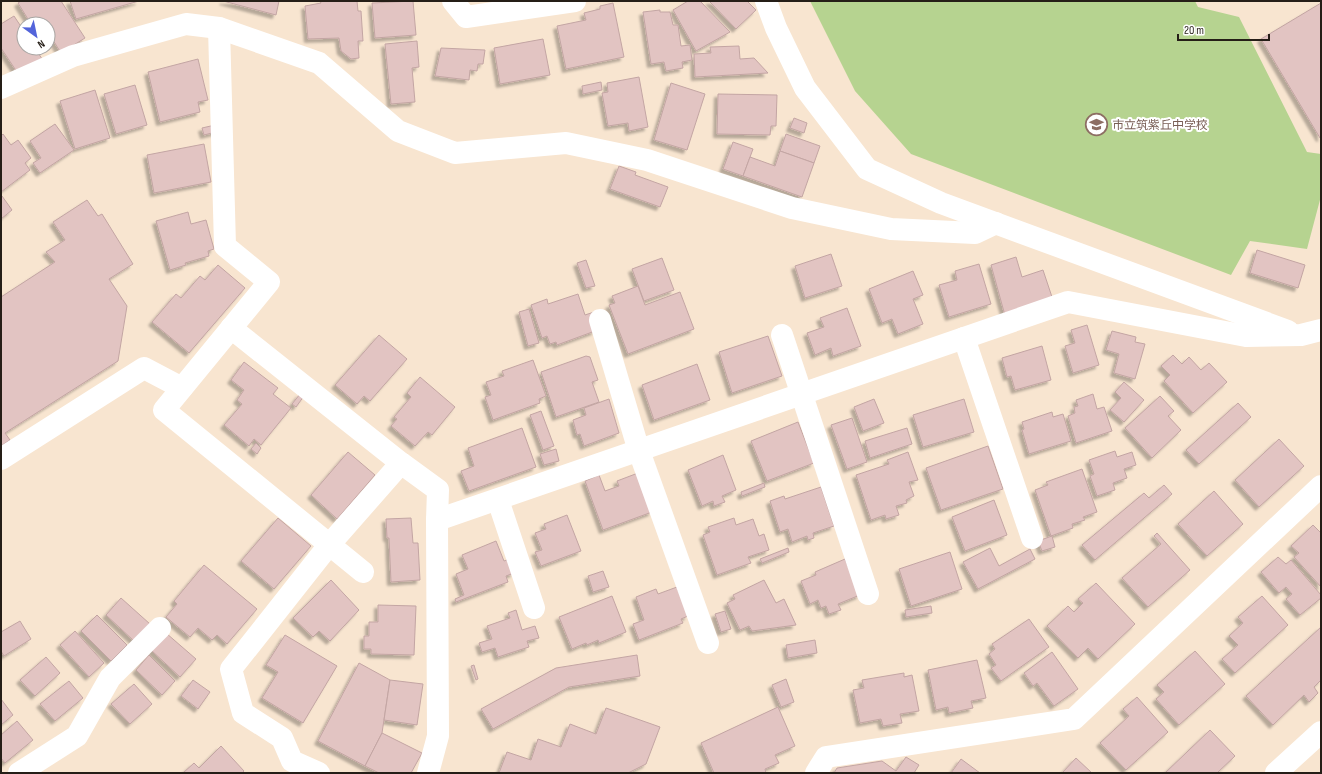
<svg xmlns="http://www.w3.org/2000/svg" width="1322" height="774" viewBox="0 0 1322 774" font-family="'Sofia Sans Condensed','Noto Sans JP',sans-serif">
<defs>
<filter id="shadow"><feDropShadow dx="-3.5" dy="3.5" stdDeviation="1" flood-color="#0004"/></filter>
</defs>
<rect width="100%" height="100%" fill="#f8e5d0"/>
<polygon fill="#b6d390" points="810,1 1195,1 1198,7 1239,17 1307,152 1321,154 1321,196 1307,249 1250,241 1231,275 911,154 855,91"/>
<g fill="#e2c4c2" stroke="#c3a5a3" filter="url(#shadow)">
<polygon points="21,1 61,1 85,38 61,53 48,32 48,24 31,24 18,3"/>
<polygon points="70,1 139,1 76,19"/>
<polygon points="223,1 279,1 276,15"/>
<polygon points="320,1 357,1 358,11 361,11 363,41 358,41 359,58 351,59 341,51 339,38 308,39 305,6 321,3"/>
<polygon points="413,1 416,35 375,38 372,3"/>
<polygon points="688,1 700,1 730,32 696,51 673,10"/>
<polygon points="709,1 747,1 756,10 736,29"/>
<polygon points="613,3 624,57 566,69 557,26 586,20 584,13 600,9 600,6"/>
<polygon points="1321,3 1321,138 1320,138 1261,39"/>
<polygon points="660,10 660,12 670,12 673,25 678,25 681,46 690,45 692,60 682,62 683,68 666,71 664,62 651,64 643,12"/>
<polygon points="14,16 24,31 24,48 35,48 44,62 21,78 1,48 1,24"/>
<polygon points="543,39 550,75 500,84 494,48"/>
<polygon points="417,41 419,67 412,68 415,102 391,104 385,44"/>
<polygon points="739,46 740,59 754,58 768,73 695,77 694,54 711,53 710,47"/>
<polygon points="441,48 485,50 483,64 478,64 477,71 470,70 469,80 435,76"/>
<polygon points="198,59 208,100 198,102 200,112 160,122 148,72"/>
<polygon points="639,77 648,127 629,131 628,123 608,126 602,93 608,92 607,83"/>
<polygon points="601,82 602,90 583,94 582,86"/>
<polygon points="671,83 705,94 687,150 654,140"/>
<polygon points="135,85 147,125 116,134 104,94"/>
<polygon points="95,90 110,138 75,149 60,101"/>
<polygon points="718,94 777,95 776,126 771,126 770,135 717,134"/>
<polygon points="794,118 807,123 804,133 790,128"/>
<polygon points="55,124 74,150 40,173 33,163 41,158 30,141"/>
<polygon points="215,125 216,132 204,135 202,128"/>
<polygon points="3,134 11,145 18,140 31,158 25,163 30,170 1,192 1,136"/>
<polygon points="786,134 820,146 814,163 780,151"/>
<polygon points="733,142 753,149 743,176 723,169"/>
<polygon points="204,144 211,182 154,193 147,155"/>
<polygon points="780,151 814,163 802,197 743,176 750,157 775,166"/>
<polygon points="619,166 636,172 635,175 668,187 660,207 610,189"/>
<polygon points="2,196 12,210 1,219 1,197"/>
<polygon points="87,200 98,216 102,214 133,264 109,279 127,306 118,361 5,433 10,440 1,446 1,297 55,262 46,252 65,240 53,222"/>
<polygon points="188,212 191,224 206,220 214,249 208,251 209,256 185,263 186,265 170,270 156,221"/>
<polygon points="1257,250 1305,265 1298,288 1250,273"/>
<polygon points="831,254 842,286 805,298 795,266"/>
<polygon points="1016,257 1022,277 1043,270 1054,303 1006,319 991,265"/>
<polygon points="662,258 674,290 644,301 632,269"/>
<polygon points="586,260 595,286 586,288 577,263"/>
<polygon points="979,264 991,304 949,317 939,285 957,280 955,271"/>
<polygon points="218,265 245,288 189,353 152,322 176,294 181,298 200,276 205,280"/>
<polygon points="913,271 923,295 913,299 923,324 898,334 892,319 882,323 869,289"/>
<polygon points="638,286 645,305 680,292 694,329 628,354 609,305 615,303 612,296"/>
<polygon points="578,294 585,315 594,312 595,331 557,345 556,342 550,344 547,336 542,338 531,305 547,299 548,304"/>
<polygon points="847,308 861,346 833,356 831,348 815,355 807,333 824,327 820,318"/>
<polygon points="529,309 539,343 528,346 519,312"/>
<polygon points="1087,325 1099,365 1073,373 1065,346 1075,343 1071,330"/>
<polygon points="1112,331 1136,337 1135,342 1145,344 1135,379 1114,373 1119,354 1106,350"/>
<polygon points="379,335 407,359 370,401 364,396 357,404 335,385"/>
<polygon points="768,336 782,376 732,393 719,352"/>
<polygon points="1042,346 1051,380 1015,390 1011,376 1007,377 1002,358"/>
<polygon points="1173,355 1182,364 1189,357 1201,370 1209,363 1227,382 1193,413 1164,381 1170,375 1161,366"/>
<polygon points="586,356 590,357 598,380 592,382 599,402 556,417 541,372"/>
<polygon points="533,360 546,396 539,399 540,403 493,420 485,397 491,395 486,382 504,376 502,371"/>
<polygon points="244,362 278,388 273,394 291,408 261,445 254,439 249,446 224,425 242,404 237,400 244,390 231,380"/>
<polygon points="697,364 710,400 654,420 642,385"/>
<polygon points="420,377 455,407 432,435 428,432 415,446 391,426 397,419 394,417 411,397 407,393"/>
<polygon points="1124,382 1144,400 1124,422 1110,410 1121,398 1115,392"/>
<polygon points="300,394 304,396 296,407 292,404"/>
<polygon points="1093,394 1097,409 1104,407 1112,431 1076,443 1068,416 1075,413 1074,407 1078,406 1076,400"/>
<polygon points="1160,396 1174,411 1168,416 1181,430 1152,458 1125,428"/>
<polygon points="609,399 619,433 584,446 580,434 577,435 573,420 586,415 584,408"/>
<polygon points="874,399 884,423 863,431 854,407"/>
<polygon points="964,399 974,432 923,447 913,415"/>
<polygon points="1238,403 1251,417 1199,464 1186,450"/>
<polygon points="541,411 554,446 543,450 530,415"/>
<polygon points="1052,412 1053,417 1063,414 1071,441 1029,454 1022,430 1024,429 1022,422"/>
<polygon points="852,418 867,462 847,469 831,425"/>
<polygon points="798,422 814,463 767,481 751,441"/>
<polygon points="522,428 536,467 469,491 461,471 474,466 468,448"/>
<polygon points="907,428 912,444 870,458 865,441"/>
<polygon points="1279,439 1304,466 1259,507 1235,480"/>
<polygon points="256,443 261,448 257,454 251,449"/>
<polygon points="988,446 1003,489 941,510 926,468"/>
<polygon points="556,449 559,461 544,465 540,454"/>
<polygon points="1115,451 1117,457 1132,452 1136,465 1124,469 1127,478 1113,483 1115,490 1097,496 1090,476 1094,474 1089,460"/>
<polygon points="348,452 375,475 337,519 311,495"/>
<polygon points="908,452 918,480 909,482 914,496 906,500 907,503 896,506 899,515 886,519 885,515 871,520 856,475 889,464 887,460"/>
<polygon points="723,455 736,490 722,496 725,502 714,506 713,501 702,506 688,470"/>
<polygon points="1082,469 1097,512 1083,517 1085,520 1072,524 1073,528 1051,536 1035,490 1048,485 1046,482"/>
<polygon points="638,473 652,512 603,530 585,481 599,475 605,491 619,486 617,481"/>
<polygon points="764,483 765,487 742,496 741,492"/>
<polygon points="1164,485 1172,494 1095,560 1082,545 1144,493 1149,498"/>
<polygon points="821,487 834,526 813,533 814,538 808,540 807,536 792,542 788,529 780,532 770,501 784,496 785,499"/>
<polygon points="1214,491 1243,524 1207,556 1178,524"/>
<polygon points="994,500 1007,535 965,551 952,517"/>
<polygon points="567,515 581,551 541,566 535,552 542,550 535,533 546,529 544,524"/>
<polygon points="278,518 311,546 274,589 241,561"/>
<polygon points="411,518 413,543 418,543 420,580 391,582 389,538 387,538 386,519"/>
<polygon points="734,518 736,525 753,519 759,536 764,534 769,550 748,557 751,563 717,575 703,535 710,532 708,527"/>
<polygon points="1313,525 1321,533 1321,587 1294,557 1299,553 1291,546"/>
<polygon points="1157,533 1190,570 1148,607 1122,578 1161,544 1154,536"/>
<polygon points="1052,536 1055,547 1042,551 1038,541"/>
<polygon points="496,541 504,561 509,559 514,573 506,576 508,582 456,602 455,599 464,595 456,574 468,569 462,555"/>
<polygon points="788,548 789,552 762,563 760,559"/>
<polygon points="990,548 999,566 1030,549 1035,559 978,589 963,562"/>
<polygon points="950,552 962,589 911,606 899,569"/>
<polygon points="1278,557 1286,564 1291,560 1321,595 1321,598 1300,615 1286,599 1292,594 1286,587 1279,593 1261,572"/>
<polygon points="845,559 860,595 838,604 841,610 829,614 826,606 821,608 818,600 810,604 801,581 816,575 815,572"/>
<polygon points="204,565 257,609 227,644 217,635 212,640 198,628 190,637 166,617 177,604 174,601"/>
<polygon points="603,571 609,587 593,592 588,576"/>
<polygon points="331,580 359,610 330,641 319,631 313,637 293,618"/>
<polygon points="764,580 776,603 784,599 796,625 752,631 749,626 740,630 727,603 735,599 733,595"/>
<polygon points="1096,583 1135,624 1098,659 1088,648 1078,658 1047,626 1068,606 1074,612 1083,603 1078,599"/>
<polygon points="677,587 688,616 681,619 683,623 639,640 633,624 644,620 636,597 656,589 658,594"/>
<polygon points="612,596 626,632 599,643 598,640 587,645 586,643 572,649 559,617"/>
<polygon points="1262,596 1288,625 1235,673 1222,659 1238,645 1229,636 1243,623 1238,617"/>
<polygon points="121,598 150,624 134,641 106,615"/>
<polygon points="378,605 416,606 414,655 371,654 371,649 364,649 364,636 369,636 369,622 378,622"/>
<polygon points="931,606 932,613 906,617 905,610"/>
<polygon points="516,610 522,630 535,626 539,638 527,641 529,647 498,657 495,648 482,652 479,643 492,639 487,626 510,618 508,613"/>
<polygon points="725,611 731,629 721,632 715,614"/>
<polygon points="97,615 127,645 111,661 81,631"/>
<polygon points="1029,619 1049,647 1001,681 991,668 996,665 989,654 995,649 992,644"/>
<polygon points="20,621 31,639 4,656 1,651 1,632"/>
<polygon points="1321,627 1321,680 1314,687 1318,693 1309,702 1304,695 1273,725 1246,696"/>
<polygon points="75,631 104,663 89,677 60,645"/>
<polygon points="166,633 196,659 180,677 151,650"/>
<polygon points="285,635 337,666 303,723 262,698 278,672 266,665"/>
<polygon points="815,640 817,653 788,658 786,645"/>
<polygon points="1195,651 1225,684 1179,725 1156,699 1164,692 1157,685"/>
<polygon points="1052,652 1078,689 1054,706 1037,683 1033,686 1024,673"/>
<polygon points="149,655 175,681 162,695 136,670"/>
<polygon points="637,655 640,676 569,687 493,729 481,709 556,668"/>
<polygon points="46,657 60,673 35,696 20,680"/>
<polygon points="977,660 986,698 971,701 973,708 949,713 948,707 936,710 928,670"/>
<polygon points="359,663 390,680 382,733 365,766 318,741"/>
<polygon points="474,665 478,679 476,680 471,666"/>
<polygon points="904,673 904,677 912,675 919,711 900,714 902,723 883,726 881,719 860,723 853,690 864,688 862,680"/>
<polygon points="786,679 794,702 781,707 772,685"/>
<polygon points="193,680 210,692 198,709 181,696"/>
<polygon points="390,680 423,684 417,725 384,720"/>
<polygon points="69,681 83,698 55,721 40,704"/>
<polygon points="134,684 152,704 130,724 111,704"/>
<polygon points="1137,697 1168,732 1126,770 1100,743 1129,716 1123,709"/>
<polygon points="1,699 13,715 1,725"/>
<polygon points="778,707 795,746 775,755 779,763 765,769 766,773 714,773 701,743"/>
<polygon points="606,708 660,727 646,764 628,773 499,773 507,752 531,760 538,739 561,747 570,724 596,734"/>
<polygon points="17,721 33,740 5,763 1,758 1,735"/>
<polygon points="1210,730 1235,756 1217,773 1165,773"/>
<polygon points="382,733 422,753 411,773 379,773 365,766"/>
<polygon points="221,746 244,771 242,773 183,773 194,763 199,768"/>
<polygon points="906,757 919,765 914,773 834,773 837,768 882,761 896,771"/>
<polygon points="1076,758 1092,773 1062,773"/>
<polygon points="961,759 980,773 951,773"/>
</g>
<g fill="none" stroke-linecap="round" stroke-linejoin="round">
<g stroke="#fff" stroke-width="22">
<polyline points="453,1 466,17 575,1"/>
<polyline points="766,1 776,28 805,88 867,169 941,203 1288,331"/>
<polyline points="219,28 225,246 269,282 164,410 363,572"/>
<polyline points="1,88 73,56 186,24 219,28 319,63 398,131 455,153 566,143 647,160 792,208 891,229 975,233 996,223"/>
<polyline points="600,320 639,451 708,643"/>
<polyline points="231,328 401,463 438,490 437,520"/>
<polyline points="782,335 868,594"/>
<polyline points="964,338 1032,538"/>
<polyline points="1,459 144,368 182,388"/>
<polyline points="498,500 534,608"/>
<polyline points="19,773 77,736 110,678 160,628"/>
<polyline points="319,773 292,761 282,738 243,713 231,669 329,545 401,463"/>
<polyline points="428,773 438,736 437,520 1068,302 1246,336 1301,335 1321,330"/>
<polyline points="816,773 826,757 1074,719 1321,486"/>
<polyline points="1276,773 1321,732"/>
</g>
</g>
<defs>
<symbol id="school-ring" viewBox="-11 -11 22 22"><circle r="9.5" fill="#fff" stroke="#8d6e63" stroke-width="1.5"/><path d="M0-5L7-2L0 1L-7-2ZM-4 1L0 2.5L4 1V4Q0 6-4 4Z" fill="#8d6e63"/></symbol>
</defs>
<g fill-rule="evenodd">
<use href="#school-ring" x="1084" y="112" width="25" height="25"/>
</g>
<g text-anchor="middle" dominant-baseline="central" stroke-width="4" stroke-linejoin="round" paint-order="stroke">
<g font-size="12" fill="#785e54" stroke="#fff" text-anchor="start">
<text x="1112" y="125">市立筑紫丘中学校</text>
</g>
</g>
<rect width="1322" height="774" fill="none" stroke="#251e17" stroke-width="4"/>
<g transform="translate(36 36) rotate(147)"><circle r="19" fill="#ffffff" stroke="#a8a5a2"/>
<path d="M0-3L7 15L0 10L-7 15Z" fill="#5364da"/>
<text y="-6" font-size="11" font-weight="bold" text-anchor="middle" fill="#251e17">N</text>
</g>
<path d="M1178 34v6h91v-6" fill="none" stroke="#251e17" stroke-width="2"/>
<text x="1184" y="34" font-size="12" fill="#251e17" stroke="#ffffff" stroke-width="3" paint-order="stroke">20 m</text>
</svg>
